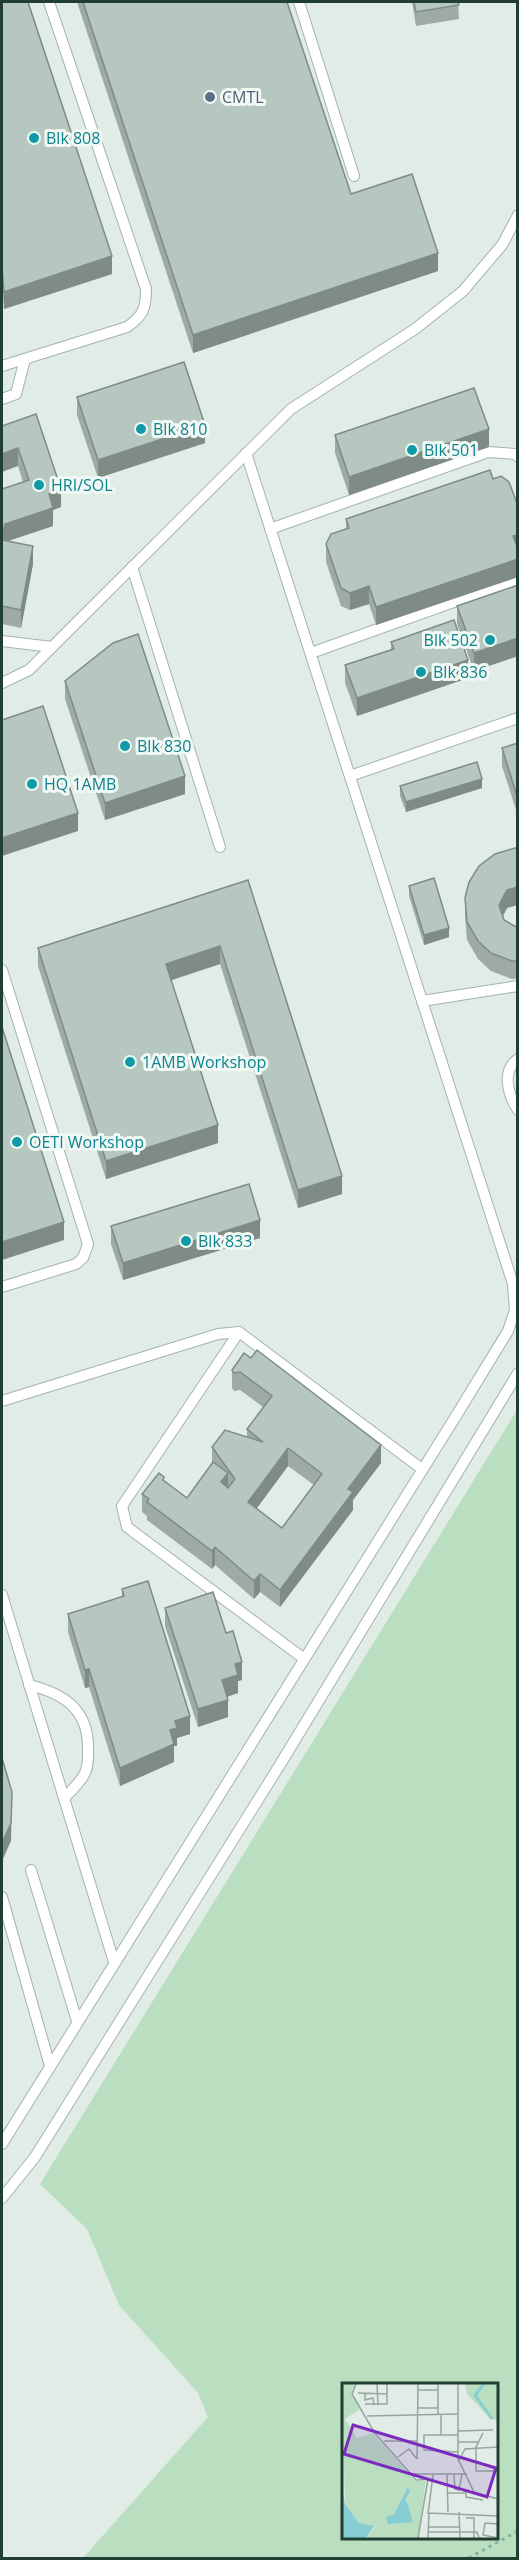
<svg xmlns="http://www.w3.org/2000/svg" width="519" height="2560" viewBox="0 0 519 2560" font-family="'Open Sans',sans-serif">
<rect width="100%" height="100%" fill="#e1ece6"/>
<path fill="#b9dec0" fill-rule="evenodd" d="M517 1410V2558H83L208 2417 198 2393 119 2305 87 2229 40 2184ZM344 2384H496V2538H344Z"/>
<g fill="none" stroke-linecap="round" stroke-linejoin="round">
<defs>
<g id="service">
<polyline points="299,2 354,176"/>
<path d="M2 366 127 327C143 316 146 309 146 289L49 2"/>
<polyline points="2,399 16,394 25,359"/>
<polyline points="270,529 488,452 516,454 518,457"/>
<polyline points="132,567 220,847"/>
<polyline points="2,641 52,647"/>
<polyline points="311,653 518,579"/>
<polyline points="2,683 29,670 291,409 415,329 463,291 502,245 518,215"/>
<polyline points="350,776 518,718"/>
<polyline points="2,970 88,1244 83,1258 76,1264 2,1287"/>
<polyline points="422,1001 518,986"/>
<path d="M518 1059C501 1071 508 1095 518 1110"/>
<polyline points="239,1332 122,1506 127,1527 303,1658"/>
<polyline points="2,1401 218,1334 239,1332 422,1469"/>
<polyline points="2,1595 114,1962"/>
<path d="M29 1685C62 1693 87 1708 88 1745 88 1755 89 1765 85 1773 81 1782 71 1791 64 1798"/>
<polyline points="31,1870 77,2021"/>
<polyline points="2,1897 50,2066"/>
<polyline points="2,2144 456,1416 508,1331 515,1310 513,1284 246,453"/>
<polyline points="2,2198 35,2157 281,1763 518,1373"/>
</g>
</defs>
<use href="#service" stroke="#a3b4ad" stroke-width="12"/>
<polyline stroke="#80b19d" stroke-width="3" stroke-dasharray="3 4.5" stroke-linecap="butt" points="469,2558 518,2531"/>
<use href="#service" stroke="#fff" stroke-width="10"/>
</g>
<g fill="#9daba4" fill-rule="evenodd">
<polygon points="2,2 112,274 4,309 2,285"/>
<polygon points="77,2 287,2 351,194 438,271 193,353"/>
<polygon points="412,2 458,2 459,19 416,26"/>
<polygon points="77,397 205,443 98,478 77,415"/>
<polygon points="2,426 61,507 53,510 53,526 8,541 33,564 21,628 2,624 2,489 23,482 18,466"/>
<polygon points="335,435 489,447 349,495 335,453"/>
<polygon points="346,519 518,559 518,577 376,625 369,604 350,610 341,606 326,562 326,544 346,529"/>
<polygon points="518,585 518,656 474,671 457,624 457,606"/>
<polygon points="391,642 468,678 357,716 345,683 345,665 391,649"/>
<polygon points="65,681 185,794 105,820 65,699"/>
<polygon points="518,743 518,816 502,766 502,748"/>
<polygon points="400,786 482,788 406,812 400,796"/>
<polygon points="248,880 342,1194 298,1208 220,964 171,980 218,1143 106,1179 38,966 38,948"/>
<polygon points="409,886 449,937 424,945 409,896"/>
<polygon points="465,898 507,908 503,916 504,920 518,928 518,978 512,979 491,971 478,959 467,940 465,916"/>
<polygon points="111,1226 260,1238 123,1280 111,1244"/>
<path d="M244 1353 381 1463 353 1500V1510L280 1607 260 1592 254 1599 215 1565 212 1569 147 1520V1516L142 1512V1494L164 1481 187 1498 212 1464V1447L247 1437V1429L263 1407 240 1390 234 1391 232 1388V1370ZM288 1466 314 1485 282 1528 256 1509Z"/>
<polygon points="122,1589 190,1734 177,1738 177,1746 174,1746 174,1762 120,1786 89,1687 85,1688 68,1632 68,1614 122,1597"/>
<polygon points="165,1608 242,1680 238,1681 238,1693 227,1697 228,1717 198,1727 165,1626"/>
</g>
<g fill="#7f8b86">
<polygon points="438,253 438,271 193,353 193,335"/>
<polygon points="112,256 112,274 4,309 4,292"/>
<polygon points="205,425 205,443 98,478 98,460"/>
<polygon points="489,429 489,447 349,495 349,477"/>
<polygon points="18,448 18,466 2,472 2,454"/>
<polygon points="61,489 61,507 53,510 53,526 5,542 2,553 2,535 5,524 49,494"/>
<polygon points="518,535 518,553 513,536"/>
<polygon points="33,546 33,564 21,628 21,610"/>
<polygon points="518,559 518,577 376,625 376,607"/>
<polygon points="369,586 369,604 350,610 350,593"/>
<polygon points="518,638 518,656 474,671 474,653"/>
<polygon points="468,660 468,678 357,716 357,698"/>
<polygon points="185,776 185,794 105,820 105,803"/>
<polygon points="482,779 482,788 406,812 406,802"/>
<polygon points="78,813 78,831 2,856 2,838"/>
<polygon points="518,887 518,905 507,908 499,923 499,905 507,890"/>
<polygon points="449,928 449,937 424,945 424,935"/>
<polygon points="220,946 220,964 166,982 166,964"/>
<polygon points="218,1125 218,1143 106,1179 106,1161"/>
<polygon points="342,1176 342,1194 298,1208 298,1190"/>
<polygon points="260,1220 260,1238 123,1280 123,1263"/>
<polygon points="64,1222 64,1240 2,1260 2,1242"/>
<polygon points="381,1445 381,1463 353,1500 353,1510 280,1607 280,1590 348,1489"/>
<polygon points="288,1448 288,1466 248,1520 248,1502"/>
<polygon points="228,1473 228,1491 221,1482"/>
<polygon points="215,1547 215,1565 212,1569 212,1551"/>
<polygon points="260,1574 260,1592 254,1599 254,1581"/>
<polygon points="242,1662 242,1680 238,1681 238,1693 222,1698 222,1680 235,1664"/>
<polygon points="89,1669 89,1687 85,1688 85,1670"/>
<polygon points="228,1700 228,1717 198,1727 198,1709"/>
<polygon points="190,1716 190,1734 177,1738 177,1746 174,1746 174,1762 120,1786 120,1768 170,1730 175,1721"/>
<polygon points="12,1792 11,1841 2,1861 2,1843"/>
</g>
<g fill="#b6c7bf" stroke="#7f8b86" stroke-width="1.5" fill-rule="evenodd">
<polygon points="2,2 28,2 112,256 4,292 2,267"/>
<polygon points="83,2 287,2 351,194 412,174 438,253 193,335"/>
<polygon points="414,2 458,2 459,5 416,12"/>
<polygon points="184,362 205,425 98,460 77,397"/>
<polygon points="474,388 489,429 349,477 335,435"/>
<polygon points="36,414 61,489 49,494 53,508 5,524 2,535 2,489 29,480 18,448 2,454 2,426"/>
<polygon points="490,470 493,479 501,476 509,482 518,506 518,535 513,536 518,549 518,559 376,607 369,586 350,593 341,588 326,544 331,534 349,528 346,519"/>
<polygon points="2,540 33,546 21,610 2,606"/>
<polygon points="518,585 518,638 474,653 457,606"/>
<polygon points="454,620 468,660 357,698 345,665 394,649 391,642"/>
<polygon points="138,634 185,776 105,803 65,681 113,643"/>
<polygon points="43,706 78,813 2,838 2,720"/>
<polygon points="518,743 518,799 502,748"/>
<polygon points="477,762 482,779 406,802 400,786"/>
<polygon points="515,848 518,849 518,887 507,890 499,905 504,920 518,928 518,961 512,961 491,953 478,941 467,922 465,898 469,882 479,866 495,854"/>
<polygon points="434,878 449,928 424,935 409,886"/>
<polygon points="248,880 342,1176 298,1190 220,946 166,964 218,1125 106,1161 38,948"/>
<polygon points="2,1027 64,1222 2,1242"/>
<polygon points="249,1184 260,1220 123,1263 111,1226"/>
<path d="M257 1350 381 1445 348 1489 353 1492 280 1590 260 1574 254 1581 215 1547 212 1551 147 1502 149 1499 142 1494 159 1473 164 1477 163 1480 187 1498 213 1462 228 1473 221 1482 228 1488 235 1479 212 1447 225 1430 263 1442 247 1429 272 1396 240 1372 234 1373 232 1370 244 1353 251 1358ZM288 1448 322 1474 282 1528 248 1502Z"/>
<polygon points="148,1581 190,1716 175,1721 177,1728 170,1730 174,1744 120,1768 89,1669 85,1670 68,1614 124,1596 122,1589"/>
<polygon points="213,1592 226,1633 233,1631 242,1662 235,1664 238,1675 222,1680 228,1700 198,1709 165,1608"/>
<polygon points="2,1758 12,1792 11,1823 2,1843"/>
</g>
<circle fill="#5c6f8a" stroke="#f2f9f4" stroke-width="2" cx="210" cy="97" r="6"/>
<g fill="#0f9aa8" stroke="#f2f9f4" stroke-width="2">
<circle cx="34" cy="138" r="6"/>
<circle cx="141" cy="429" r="6"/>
<circle cx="412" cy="450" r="6"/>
<circle cx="39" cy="485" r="6"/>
<circle cx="490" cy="640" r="6"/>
<circle cx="421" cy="672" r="6"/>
<circle cx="125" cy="746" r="6"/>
<circle cx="32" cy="784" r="6"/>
<circle cx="130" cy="1062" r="6"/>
<circle cx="17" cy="1142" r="6"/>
<circle cx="186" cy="1241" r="6"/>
</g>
<g text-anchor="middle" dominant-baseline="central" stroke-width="6" stroke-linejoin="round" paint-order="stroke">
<g font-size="16" fill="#4e5e75" stroke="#f2f9f4" text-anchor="start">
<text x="222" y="97">CMTL</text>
</g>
<g font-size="16" fill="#0d838f" stroke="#f2f9f4" text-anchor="start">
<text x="46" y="138">Blk 808</text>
<text x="153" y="429">Blk 810</text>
<text x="424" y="450">Blk 501</text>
<text x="51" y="485">HRI/SOL</text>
<text x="478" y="640" text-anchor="end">Blk 502</text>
<text x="433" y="672">Blk 836</text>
<text x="137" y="746">Blk 830</text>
<text x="44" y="784">HQ 1AMB</text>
<text x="142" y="1062">1AMB Workshop</text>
<text x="29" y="1142">OETI Workshop</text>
<text x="198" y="1241">Blk 833</text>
</g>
</g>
<g transform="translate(342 2383)">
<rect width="156" height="156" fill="#e1ece6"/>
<path d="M0 1H13L9 9 18 26 3 36 15 55 31 50 73 98 84 96 76 155H24L33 144 17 140 3 121ZM64 106 66 131 71 138H56L52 131ZM123 1H156V37H151L147 30 146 33 125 11Z" fill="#b9dec0" fill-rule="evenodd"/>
<path d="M65 105 68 107 64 116 71 139 46 141 44 134 52 131ZM0 107 3 121 17 140 32 143 24 155H0Z" fill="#86ced4"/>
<path fill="none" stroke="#86ced4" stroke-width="3" d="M142 1 133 12 150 36"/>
<path fill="none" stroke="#94a69e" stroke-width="1.5" d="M14 1 10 11 32 49 74 97 86 96 76 155M35 1 36 22M96 1V31M116 1V76L132 109 156 116M76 7H96M16 10 45 11M23 11V17L31 15 32 22M23 21H45V1M75 25H96M99 31V52M25 33 115 31M116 48 151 47M141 50 134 64V88H156M116 52H82V67L116 69M42 58H76M116 59H136M56 74 67 66 75 76M75 76 76 1M117 77 123 66 156 64M71 91H125M105 92 106 129M112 92 113 106 117 107 120 91M105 110H124V114L141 117M117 129 118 155M86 131 91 92M124 135H132V155M156 141 143 140 141 152 156 155M86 144H117M86 149H135L137 155M86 155 87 130 156 133"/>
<path fill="#7b2cbf" fill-opacity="0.15" stroke="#7b2cbf" stroke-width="3" d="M11 42 154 85 145 114 2 71Z"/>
<rect width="156" height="156" fill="none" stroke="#203e33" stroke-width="3"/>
</g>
<rect width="519" height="2560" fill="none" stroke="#203e33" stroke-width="6"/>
</svg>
